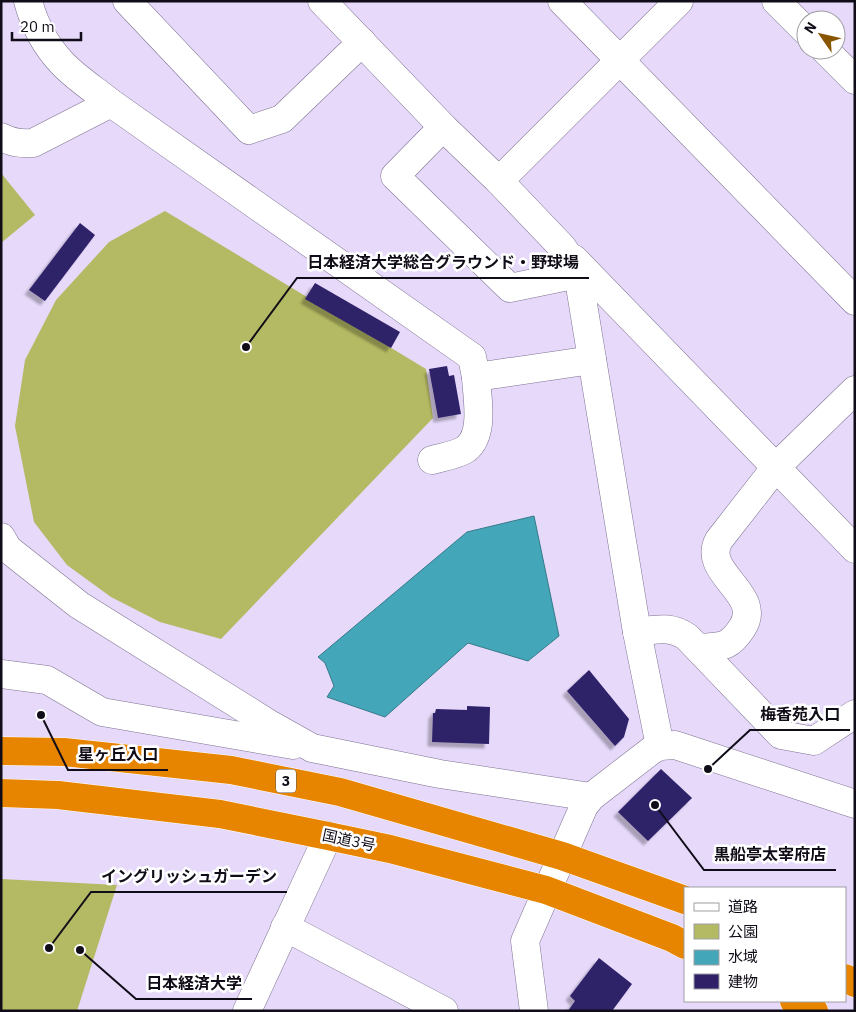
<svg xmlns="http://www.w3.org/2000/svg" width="856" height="1012" viewBox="0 0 856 1012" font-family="'IBM Plex Sans','Noto Sans JP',sans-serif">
<defs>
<filter id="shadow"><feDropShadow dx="-4.5" dy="4.5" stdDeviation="1" flood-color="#0004"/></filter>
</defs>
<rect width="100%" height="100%" fill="#e6d9fa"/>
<g fill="#b4b963">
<polygon points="1,173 35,215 1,243"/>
<polygon points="165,211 426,369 433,418 221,639 160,622 111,597 67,565 34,522 15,426 25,360 56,300 109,242"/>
<polygon points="1,879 117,885 77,1011 1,1011"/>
</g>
<polygon fill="#44a7b9" stroke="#357989" points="534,516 559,636 528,661 468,643 385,717 327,697 334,686 325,663 318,657 467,532"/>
<g fill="#2f2068" filter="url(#shadow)">
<polygon points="80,223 95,235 45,301 29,290"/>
<polygon points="315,283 400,332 391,348 305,299"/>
<polygon points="447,366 449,376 454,375 461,414 438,418 429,369"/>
<polygon points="589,670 629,719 624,737 615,746 567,691"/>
<polygon points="467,706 490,707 489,744 432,742 433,713 435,713 436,709 467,710"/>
<polygon points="661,769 692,798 648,841 618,812"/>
<polygon points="599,958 632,984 612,1011 568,1011 575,1001 570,996"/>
</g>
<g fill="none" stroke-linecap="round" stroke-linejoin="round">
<defs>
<g id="minor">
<path d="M28 1C34 24 46 46 62 63 76 78 95 90 111 103L472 357 476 377 592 360"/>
<polyline points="127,1 249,130 282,119 362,42"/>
<polyline points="322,1 443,127 499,181 562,247 573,263 578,274 637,632 660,746"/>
<polyline points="562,1 855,301"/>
<polyline points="776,1 806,31"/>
<polyline points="825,50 855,80"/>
<polyline points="443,127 395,176 510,288 578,274"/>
<path d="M1 137C12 143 21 144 33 143L111 103"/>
<polyline points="499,181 679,1"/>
<polyline points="574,259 855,549"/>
<path d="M432 460C443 457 457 455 466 449 485 434 477 398 476 377"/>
<polyline points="1,537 8,549 79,605 271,725 312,748 440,774 591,797"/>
<path d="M637 632C657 630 670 625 687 637L781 735 814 741 855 714"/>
<path d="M700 648C722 646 729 648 742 628 765 594 700 573 719 540L776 467 855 390"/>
<polyline points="1,674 47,680 102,712 293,745"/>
<polyline points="285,927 444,1011"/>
<polyline points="247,1011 328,836"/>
<polyline points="534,1011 525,941 584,806 591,797 652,750 660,746 675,745 855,804"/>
</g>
<g id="highway">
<polyline points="1,751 64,752 231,770 340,792 562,856 685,900"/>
<polyline points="1,793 58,795 220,814 328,836 390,849 546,890 672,938 685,945"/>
<polyline points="845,978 855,983"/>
<polyline points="794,1001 814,1011"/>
</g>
</defs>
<use href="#minor" stroke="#7e7290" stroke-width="29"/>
<use href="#highway" stroke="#fff" stroke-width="29"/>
<use href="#minor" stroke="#fff" stroke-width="28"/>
<use href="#highway" stroke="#e78400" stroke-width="28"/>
</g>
<g text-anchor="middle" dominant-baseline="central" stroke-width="5" stroke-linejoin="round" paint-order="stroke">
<rect fill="#fff" stroke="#58565d" stroke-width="1" x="276" y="769.5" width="20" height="23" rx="4"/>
<g font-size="14" font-weight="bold" fill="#110d18">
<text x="286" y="781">3</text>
</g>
<g font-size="15" fill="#110d18" stroke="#fff">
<text transform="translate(349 840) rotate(12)">国道3号</text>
</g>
</g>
<path fill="none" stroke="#110d18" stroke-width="2" d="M246 347L297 278H589M708 769L750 730H850M41 715L68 770H168M655 805L704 870H836M49 948L91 892H287M80 950L136 999H252"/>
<g fill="#110d18" stroke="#fff" stroke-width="2">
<circle cx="246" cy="347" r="5"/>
<circle cx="708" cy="769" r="5"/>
<circle cx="41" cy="715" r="5"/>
<circle cx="655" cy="805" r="5"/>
<circle cx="49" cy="948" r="5"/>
<circle cx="80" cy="950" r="5"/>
</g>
<g font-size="16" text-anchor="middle" font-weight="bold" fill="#110d18" stroke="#fff" stroke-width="5" stroke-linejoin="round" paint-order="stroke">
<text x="443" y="268">日本経済大学総合グラウンド・野球場</text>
<text x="800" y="720">梅香苑入口</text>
<text x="118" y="760">星ヶ丘入口</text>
<text x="770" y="860">黒船亭太宰府店</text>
<text x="189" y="882">イングリッシュガーデン</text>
<text x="194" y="989">日本経済大学</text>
</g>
<rect width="856" height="1012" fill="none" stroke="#110d18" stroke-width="5"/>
<rect x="684" y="887" width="162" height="115" fill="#ffffff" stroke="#a09ea3"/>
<rect x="694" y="903" width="25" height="8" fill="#ffffff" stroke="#a09ea3"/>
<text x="728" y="912" font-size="15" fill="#110d18">道路</text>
<rect x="694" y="924" width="25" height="15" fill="#b4b963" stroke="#a09ea3"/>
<text x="728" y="937" font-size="15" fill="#110d18">公園</text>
<rect x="694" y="950" width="25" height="15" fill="#44a7b9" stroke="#a09ea3"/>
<text x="728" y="962" font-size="15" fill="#110d18">水域</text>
<rect x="694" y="974" width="25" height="15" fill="#2f2068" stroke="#a09ea3"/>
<text x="728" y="987" font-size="15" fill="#110d18">建物</text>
<g transform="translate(821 35) rotate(304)"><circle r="24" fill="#ffffff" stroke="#a09ea3"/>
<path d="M0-4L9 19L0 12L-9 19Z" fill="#885500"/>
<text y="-8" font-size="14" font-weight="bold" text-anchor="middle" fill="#110d18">N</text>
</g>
<path d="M12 32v8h69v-8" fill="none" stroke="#110d18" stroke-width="2.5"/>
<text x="20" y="32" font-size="15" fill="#110d18" stroke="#ffffff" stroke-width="4" paint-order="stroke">20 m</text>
</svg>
